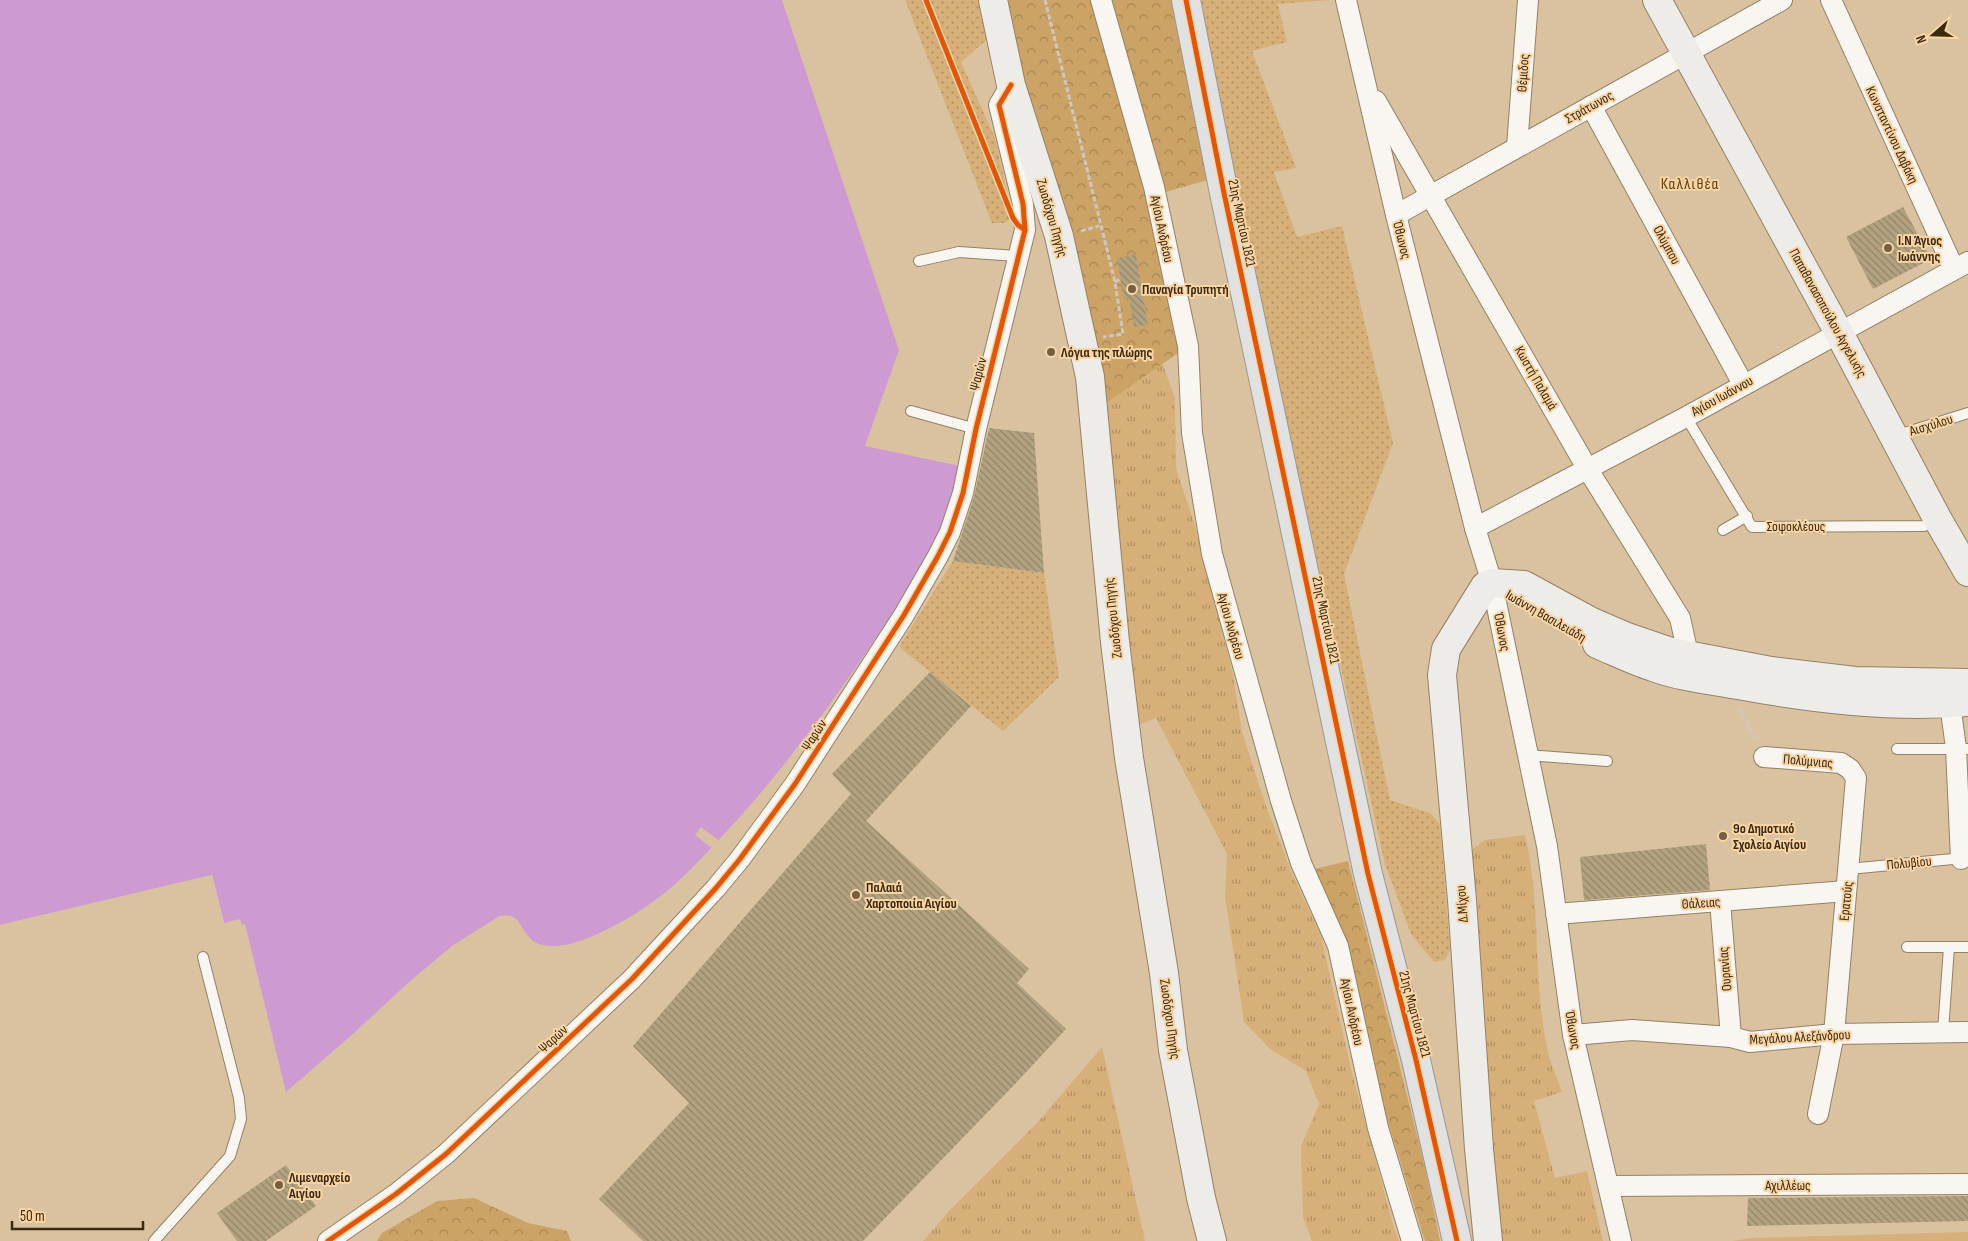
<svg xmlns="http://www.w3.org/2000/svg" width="1968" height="1241" viewBox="0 0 1968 1241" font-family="'Sofia Sans Condensed',sans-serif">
<defs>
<pattern id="grass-tufts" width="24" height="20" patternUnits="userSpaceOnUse" patternTransform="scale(1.25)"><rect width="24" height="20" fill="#d7b079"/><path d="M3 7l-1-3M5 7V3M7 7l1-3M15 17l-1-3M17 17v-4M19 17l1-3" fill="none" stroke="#b08f62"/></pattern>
<pattern id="forest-crowns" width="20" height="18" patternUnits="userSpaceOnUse" patternTransform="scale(1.25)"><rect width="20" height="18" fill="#cca367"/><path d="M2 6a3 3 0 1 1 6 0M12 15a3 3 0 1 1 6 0" fill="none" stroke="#a78553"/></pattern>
<pattern id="park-dots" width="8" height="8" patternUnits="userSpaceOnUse" patternTransform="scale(1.25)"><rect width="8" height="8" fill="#d7b079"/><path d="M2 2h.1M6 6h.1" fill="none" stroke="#b08f62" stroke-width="1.8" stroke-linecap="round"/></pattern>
<pattern id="building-back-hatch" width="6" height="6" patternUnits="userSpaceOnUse" patternTransform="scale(1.25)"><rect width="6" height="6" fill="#b2a280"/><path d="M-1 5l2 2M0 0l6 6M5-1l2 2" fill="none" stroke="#928467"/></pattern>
</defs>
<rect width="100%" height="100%" fill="#dac2a0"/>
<g fill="url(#grass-tufts)">
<polygon points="1159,354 1175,398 1176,468 1195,526 1233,674 1242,732 1266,806 1291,871 1321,936 1351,1069 1394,1228 1399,1241 1312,1241 1303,1217 1301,1146 1319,1104 1306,1071 1270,1049 1244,1022 1225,897 1227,854 1156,718 1136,726 1101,391"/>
<path d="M1525 835C1542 907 1532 984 1549 1056 1552 1068 1558 1080 1562 1092L1534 1101 1555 1178 1587 1171 1603 1241H1497L1466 854 1485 840Z"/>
<polygon points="1102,1047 1145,1241 923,1241 950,1210 1037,1123"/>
</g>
<g fill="url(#forest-crowns)">
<polygon points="1002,0 1180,0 1208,180 1148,197 1181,351 1103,405 1060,220"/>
<polygon points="1348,861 1425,1167 1440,1241 1425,1241 1310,870"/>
<polygon points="474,1198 528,1223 567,1231 571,1241 377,1241 382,1233 437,1201"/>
</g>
<g fill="url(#park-dots)">
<polygon points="905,0 984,0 991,36 961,62 995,138 1013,218 1004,223 992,223"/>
<polygon points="1200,0 1331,0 1278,4 1287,42 1252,51 1296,168 1274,172 1297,237 1342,226 1393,443 1344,574 1390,800 1430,813 1440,824 1450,950 1445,960 1434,962 1411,934 1385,864 1274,367"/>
<polygon points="953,561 1044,573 1059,677 1003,731 899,647"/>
</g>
<polygon fill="#d7b079" points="1968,1232 1968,1241 1732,1241 1751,1238"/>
<path fill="#cd9bd2" d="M0 0H782L899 350 865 446 960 466C951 530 907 591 872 644 827 710 780 774 726 832 709 850 692 869 673 886 647 908 618 926 586 939 570 945 546 951 532 940 519 929 520 910 498 917L452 946 409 982 354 1033 286 1092 245 924 242 925 240 919 224 923 212 875 0 925Z"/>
<g fill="#dac2a0">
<polygon points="701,827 718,840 712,848 695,835"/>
<polygon points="212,875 224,923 222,923 210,878 0,928 0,925"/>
</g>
<g fill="url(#building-back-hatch)">
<polygon points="1903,207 1931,259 1873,289 1846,237"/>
<polygon points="1136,255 1148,325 1134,327 1129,298 1124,299 1117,258"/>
<polygon points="989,428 1034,433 1044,573 953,561 974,497"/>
<polygon points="930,672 971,706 866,821 1029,969 1017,983 1066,1029 1016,1083 863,1241 643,1241 599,1199 689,1103 633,1046 851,794 832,774"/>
<polygon points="1706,844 1710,890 1584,900 1580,857"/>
<polygon points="286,1165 316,1206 266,1241 237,1241 217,1213"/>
<polygon points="1968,1196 1968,1221 1747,1226 1748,1198"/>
</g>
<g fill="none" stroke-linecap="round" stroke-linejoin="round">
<defs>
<g id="lane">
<polyline points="919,261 959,252 1017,256"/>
<polyline points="911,411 976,429"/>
<polyline points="1686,417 1752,527 1924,526 1937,520"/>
<polyline points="1895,436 1968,413"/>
<polyline points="1723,530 1747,516"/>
<polyline points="1897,749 1968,749"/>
<polyline points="1527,755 1607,761"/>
<polyline points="1849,869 1963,858"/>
<polyline points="1907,947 1968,947"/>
<polyline points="1943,1031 1949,947"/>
<polyline points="154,1241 230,1156 241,1119 239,1098 203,957"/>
</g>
<g id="street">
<polyline points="1101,0 1154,187 1188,346 1192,433 1212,554 1281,801 1301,863 1338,946 1378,1128 1412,1241"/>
<polyline points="1346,0 1396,215 1475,528 1492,583 1547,846 1573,1035 1621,1241"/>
<polyline points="1831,0 1954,269"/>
<polyline points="1376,101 1587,468 1680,618 1691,668"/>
<polyline points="1591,106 1743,384"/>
<polyline points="1517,147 1528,0"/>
<polyline points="1396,215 1782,0"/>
<polyline points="1475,528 1686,417 1968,262"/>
<polyline points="1950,704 1956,748 1961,859"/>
<polyline points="1764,757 1841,763 1850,769 1856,778 1834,1034 1818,1114"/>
<polyline points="1720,901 1731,1037"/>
<polyline points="1556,914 1846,891"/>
<polyline points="1573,1035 1632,1030 1731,1037 1750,1042 1834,1034 1968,1032"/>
<polyline points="1609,1186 1968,1184"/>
<polyline points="328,1241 396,1194 446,1154 632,979 716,888 740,859 795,784 904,615 938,556 950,532 963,493 976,429 1025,230 1023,204 999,105 1011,85"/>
</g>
<g id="secondary">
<polyline points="993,0 1011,85 1059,236 1090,377 1115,642 1129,758 1164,973 1173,1050 1201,1198 1212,1241"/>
<polyline points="1657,0 1839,333 1938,520 1968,572"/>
<path d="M1597 644C1616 652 1634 661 1653 667 1680 677 1710 680 1738 685 1814 699 1891 708 1968 702"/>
<polyline points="1488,1241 1479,1149 1462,900 1442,675 1446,649 1485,586 1492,583 1524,585 1590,621 1627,637 1671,652 1771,671 1855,681 1968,683"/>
</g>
<polyline id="primary" points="1186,0 1224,193 1368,874 1416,1060 1457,1241"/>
</defs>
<use href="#lane" stroke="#948165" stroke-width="12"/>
<use href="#street" stroke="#948165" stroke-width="22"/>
<use href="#secondary" stroke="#948165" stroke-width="30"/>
<use href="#primary" stroke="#9c978d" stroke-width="30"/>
<g stroke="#cfc7bd" stroke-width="3" stroke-dasharray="5 2.5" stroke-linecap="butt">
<polyline points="1045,0 1115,282 1123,334 1103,337"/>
<polyline points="1081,231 1099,226"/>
<polyline points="1115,282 1120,279"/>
<polyline points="1739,708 1756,740"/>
</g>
<use href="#lane" stroke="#f9f6f1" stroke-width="10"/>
<use href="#street" stroke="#f9f6f1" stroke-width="20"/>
<use href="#secondary" stroke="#eeece8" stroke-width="28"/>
<use href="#primary" stroke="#e1e1e1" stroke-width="28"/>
<defs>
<g id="cycleway">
<polyline points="926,0 1013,218 1018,225 1025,230"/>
<polyline points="1186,0 1224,193 1368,874 1416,1060 1457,1241"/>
<polyline points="328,1241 396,1194 446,1154 632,979 716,888 740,859 795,784 904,615 938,556 950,532 963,493 976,429 1025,230 1023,204 999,105 1011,85"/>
</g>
</defs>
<use href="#cycleway" stroke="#f9d4a4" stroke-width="8"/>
<use href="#cycleway" stroke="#df570c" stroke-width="5"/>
</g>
<g fill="#735f42" stroke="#f9d4a4" stroke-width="2">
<circle cx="1888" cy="248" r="5"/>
<circle cx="1132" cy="289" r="5"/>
<circle cx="1051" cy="352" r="5"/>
<circle cx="1723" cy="836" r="5"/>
<circle cx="856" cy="895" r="5"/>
<circle cx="279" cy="1185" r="5"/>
</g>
<g text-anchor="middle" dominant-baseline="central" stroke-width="4" stroke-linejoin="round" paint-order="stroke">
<g font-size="14" fill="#3b2910" stroke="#f9d4a4">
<text transform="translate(1523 73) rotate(-86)">Θέμιδος</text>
<text transform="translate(1589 107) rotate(-29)">Στράτωνος</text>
<text transform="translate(1892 135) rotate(65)">Κωνσταντίνου Δαβάκη</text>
<text transform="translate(1052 218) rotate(74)">Ζωοδόχου Πηγής</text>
<text transform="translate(1242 223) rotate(78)">21ης Μαρτίου 1821</text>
<text transform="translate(1162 229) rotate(78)">Αγίου Ανδρέου</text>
<text transform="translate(1402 240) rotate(76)">Όθωνος</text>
<text transform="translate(1667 245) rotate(61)">Ολύμπου</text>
<text transform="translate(1828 313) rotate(61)">Παπαθανασοπούλου Αγγελικής</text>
<text transform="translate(978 374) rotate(-76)">Ψαρών</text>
<text transform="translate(1536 378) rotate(60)">Κωστή Παλαμά</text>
<text transform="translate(1722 396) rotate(-29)">Αγίου Ιωάννου</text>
<text transform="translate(1931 425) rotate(-17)">Αισχύλου</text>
<text x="1796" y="526">Σοφοκλέους</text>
<text transform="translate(1546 616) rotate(30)">Ιωάννη Βασιλειάδη</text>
<text transform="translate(1113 618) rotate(-96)">Ζωοδόχου Πηγής</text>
<text transform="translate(1326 620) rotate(78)">21ης Μαρτίου 1821</text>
<text transform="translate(1231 626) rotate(74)">Αγίου Ανδρέου</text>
<text transform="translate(1502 632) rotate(79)">Όθωνος</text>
<text transform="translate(814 735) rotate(-57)">Ψαρών</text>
<text transform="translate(1808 761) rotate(5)">Πολύμνιας</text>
<text transform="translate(1909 863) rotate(-5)">Πολυβίου</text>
<text transform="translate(1846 901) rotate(-84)">Ερατούς</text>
<text transform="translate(1701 903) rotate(-4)">Θάλειας</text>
<text transform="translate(1462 904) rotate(-94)">Δ.Μίχου</text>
<text transform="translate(1725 969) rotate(-95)">Ουρανίας</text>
<text transform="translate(1352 1012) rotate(78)">Αγίου Ανδρέου</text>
<text transform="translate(1415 1014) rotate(75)">21ης Μαρτίου 1821</text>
<text transform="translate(1170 1019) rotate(82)">Ζωοδόχου Πηγής</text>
<text transform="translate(1573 1030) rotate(80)">Όθωνος</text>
<text transform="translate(1800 1037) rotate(-3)">Μεγάλου Αλεξάνδρου</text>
<text transform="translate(553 1039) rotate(-43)">Ψαρών</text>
<text x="1788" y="1185">Αχιλλέως</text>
</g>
<g font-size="14" font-weight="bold" fill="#3b2910" stroke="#f9d4a4" text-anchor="start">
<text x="1898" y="240">Ι.Ν Άγιος<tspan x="1898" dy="16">Ιωάννης</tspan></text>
<text x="1142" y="289">Παναγία Τρυπητή</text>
<text x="1061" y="352">Λόγια της πλώρης</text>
<text x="1733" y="828">9ο Δημοτικό<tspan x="1733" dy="16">Σχολείο Αιγίου</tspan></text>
<text x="866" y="887">Παλαιά<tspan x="866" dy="16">Χαρτοποιία Αιγίου</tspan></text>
<text x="289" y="1177">Λιμεναρχείο<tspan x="289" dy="16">Αιγίου</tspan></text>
</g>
<g font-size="16" letter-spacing="1" fill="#604112" stroke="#f9d4a4">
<text x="1690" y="184">Καλλιθέα</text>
</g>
</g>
<g transform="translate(1933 35) rotate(250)" stroke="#f9d4a4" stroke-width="4" paint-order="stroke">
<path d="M0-4L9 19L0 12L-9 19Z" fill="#3b2910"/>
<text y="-8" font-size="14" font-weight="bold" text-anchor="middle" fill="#3b2910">N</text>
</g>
<path d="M12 1221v8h131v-8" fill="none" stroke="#3b2910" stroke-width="2.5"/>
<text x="20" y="1221" font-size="15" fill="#3b2910" stroke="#f9d4a4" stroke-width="4" paint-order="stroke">50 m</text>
</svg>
